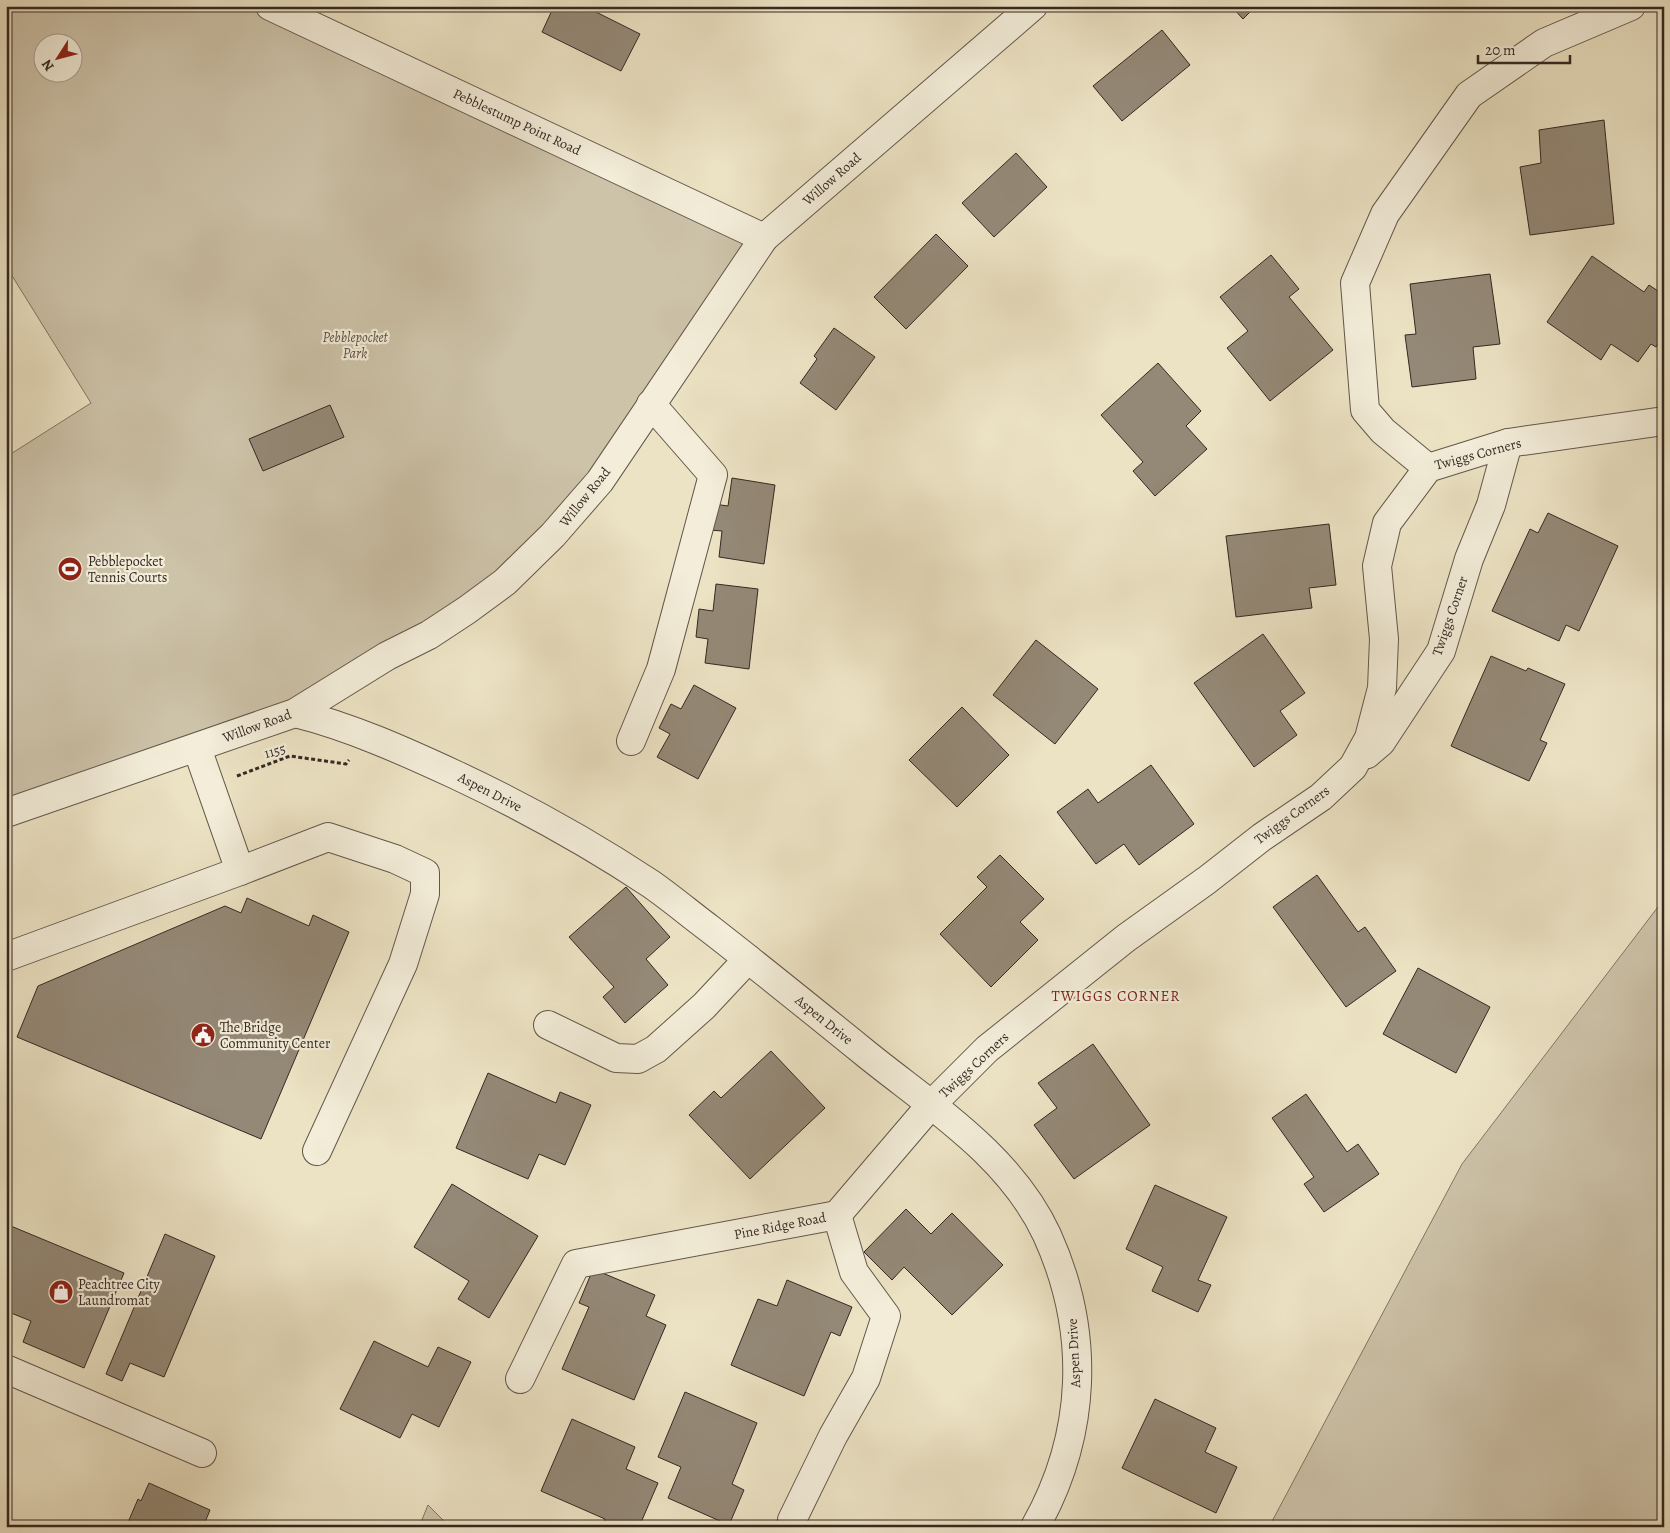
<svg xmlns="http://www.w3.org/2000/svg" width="1670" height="1533" viewBox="0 0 1670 1533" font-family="Alegreya,serif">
<rect width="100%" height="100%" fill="#ece3c4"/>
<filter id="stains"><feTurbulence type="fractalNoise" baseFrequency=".004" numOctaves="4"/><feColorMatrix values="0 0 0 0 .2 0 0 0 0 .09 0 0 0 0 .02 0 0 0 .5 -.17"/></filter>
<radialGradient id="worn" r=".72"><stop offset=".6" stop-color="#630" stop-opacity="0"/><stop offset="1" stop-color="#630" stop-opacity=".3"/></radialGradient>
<g fill="#cdc3a9" stroke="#817666" fill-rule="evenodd">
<path d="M6 6H270L764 238 553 536 295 713 6 800V457L91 403 6 266ZM42 42H72V72H42Z"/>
<polygon points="1664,899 1664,1527 1269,1527 1462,1164"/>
<polygon points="428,1505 450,1527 419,1527"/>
</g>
<g fill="#948977" stroke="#352823">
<polygon points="554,6 584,6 640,34 621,71 542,32"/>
<polygon points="1231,6 1256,6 1243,19"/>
<polygon points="1162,30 1190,65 1122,121 1093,86"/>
<polygon points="1604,120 1614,224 1530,235 1520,167 1541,163 1539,130"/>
<polygon points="1016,153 1047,187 994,237 962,203"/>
<polygon points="936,234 968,266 906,329 874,297"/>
<polygon points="1271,255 1299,289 1289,297 1333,350 1270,401 1227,348 1248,331 1220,297"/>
<polygon points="1592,256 1644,292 1649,285 1664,295 1664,335 1656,347 1651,344 1638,362 1611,344 1601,360 1547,322"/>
<polygon points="1490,274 1500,344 1473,347 1476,379 1412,387 1405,335 1416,334 1410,284"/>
<polygon points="834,328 875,357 836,410 800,383 817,359 814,356"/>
<polygon points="1158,363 1201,411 1186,426 1207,449 1155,496 1133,471 1143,462 1101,415"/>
<polygon points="330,405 344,437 263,471 249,439"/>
<polygon points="732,478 775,485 764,564 719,557 722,531 710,530 714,504 728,506"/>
<polygon points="1548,513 1618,546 1579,631 1566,625 1559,641 1492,611 1530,529 1538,533"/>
<polygon points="1329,524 1336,585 1309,588 1312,608 1236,617 1226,536"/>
<polygon points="716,584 758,589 749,669 705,663 708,639 696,637 699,609 713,611"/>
<polygon points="1263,634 1305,693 1280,711 1297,735 1254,767 1194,683"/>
<polygon points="1036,640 1098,689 1055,744 993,695"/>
<polygon points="1491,656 1526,671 1528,668 1565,684 1540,740 1547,743 1529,781 1451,746"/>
<polygon points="694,685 736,708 698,779 657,757 670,734 659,728 671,704 681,709"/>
<polygon points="962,707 1009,755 957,807 909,760"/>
<polygon points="1151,765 1194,824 1139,865 1124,844 1096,864 1057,812 1088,789 1098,803"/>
<polygon points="1000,855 1044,899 1020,922 1038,940 991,987 940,934 987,887 977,877"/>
<polygon points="1317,875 1358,932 1365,927 1396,971 1346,1007 1273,907"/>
<polygon points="626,887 670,937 646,959 668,985 625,1023 603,997 614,987 569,937"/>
<polygon points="247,898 309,926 313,915 349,932 261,1139 17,1037 38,986 225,906 241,913"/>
<polygon points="1418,968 1490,1007 1456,1073 1383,1034"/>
<polygon points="1093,1044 1150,1125 1074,1179 1034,1125 1057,1108 1038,1083"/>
<polygon points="771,1051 825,1108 750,1179 689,1115 714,1091 721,1098"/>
<polygon points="488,1073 556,1103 560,1092 591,1105 565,1165 539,1154 528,1179 456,1148"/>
<polygon points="1306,1094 1347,1152 1358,1144 1379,1174 1324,1212 1304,1184 1314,1177 1272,1118"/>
<polygon points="452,1184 538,1236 489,1318 458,1299 469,1281 414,1247"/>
<polygon points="1155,1185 1227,1217 1198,1280 1211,1285 1198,1312 1152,1291 1163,1267 1126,1249"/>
<polygon points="906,1209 931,1234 952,1213 1003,1265 952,1315 904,1267 892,1280 864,1252"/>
<polygon points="6,1224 124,1273 84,1368 23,1342 31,1321 6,1311"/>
<polygon points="165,1234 215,1256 164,1377 130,1363 122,1381 106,1374"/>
<polygon points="593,1269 655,1295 646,1316 666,1325 634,1400 562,1369 589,1307 579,1303"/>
<polygon points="787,1280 852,1307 840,1336 831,1332 804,1396 731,1365 758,1299 777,1306"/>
<polygon points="374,1341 428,1367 438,1347 471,1362 439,1427 412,1414 400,1438 340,1409"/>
<polygon points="685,1392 757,1423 732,1484 744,1490 729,1525 668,1498 681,1467 658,1457"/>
<polygon points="1155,1399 1216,1428 1205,1452 1237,1467 1216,1513 1122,1468"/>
<polygon points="572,1419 635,1447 626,1469 658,1483 639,1527 602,1527 605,1519 541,1491"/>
<polygon points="149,1483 210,1510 203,1527 126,1527 138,1499 141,1501"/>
</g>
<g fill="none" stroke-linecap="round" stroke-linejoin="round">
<defs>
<g id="minor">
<polyline points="270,6 764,238"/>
<polyline points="1428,468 1383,431 1365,410 1355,283 1385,214 1469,95 1544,43 1631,6"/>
<path d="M295 713C351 727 404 751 456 775 524 807 589 843 651 884 671 898 690 914 710 929 764 971 817 1014 870 1057 935 1109 1011 1157 1047 1235 1091 1332 1087 1435 1035 1527"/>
<polyline points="631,741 661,669 713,475 651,404"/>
<polyline points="197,748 240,871"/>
<polyline points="1367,754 1381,742 1441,651 1469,559 1491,505 1508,443"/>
<polyline points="6,813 295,713 387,656 429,635 467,610 505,582 553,535 600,481 764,238 1033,6"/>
<polyline points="6,957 240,871 328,837 395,859 425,873 425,894 403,964 317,1151"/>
<polyline points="548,1025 616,1058 638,1059 656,1049 704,1006 748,959"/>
<polyline points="837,1215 930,1106 987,1049 1126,938 1207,880 1262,837 1321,797 1353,767 1369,738 1382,688 1384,639 1377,566 1387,523 1428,468 1508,443 1664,421"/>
<polyline points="6,1369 202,1453"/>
<polyline points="520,1379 576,1264 837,1215"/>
<polyline points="792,1520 833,1436 866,1378 886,1316 854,1272 837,1215"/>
</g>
</defs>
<use href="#minor" stroke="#63574b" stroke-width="30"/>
<polyline stroke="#352823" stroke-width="3" stroke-dasharray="4 2.5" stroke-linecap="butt" points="237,776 290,756 346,764 349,760"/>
<use href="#minor" stroke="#f3edd9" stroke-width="28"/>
</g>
<defs>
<symbol id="stadium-disc" viewBox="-11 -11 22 22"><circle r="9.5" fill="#8f2418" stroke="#f3edd9"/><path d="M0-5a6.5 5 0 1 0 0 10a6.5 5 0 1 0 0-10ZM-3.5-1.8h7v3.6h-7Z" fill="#fff"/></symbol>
<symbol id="civic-disc" viewBox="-11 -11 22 22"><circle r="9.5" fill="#8f2418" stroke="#f3edd9"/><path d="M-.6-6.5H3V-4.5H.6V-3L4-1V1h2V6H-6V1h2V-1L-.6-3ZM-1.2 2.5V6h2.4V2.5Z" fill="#fff"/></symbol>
<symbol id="shop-disc" viewBox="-11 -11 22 22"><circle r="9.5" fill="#8f2418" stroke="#f3edd9"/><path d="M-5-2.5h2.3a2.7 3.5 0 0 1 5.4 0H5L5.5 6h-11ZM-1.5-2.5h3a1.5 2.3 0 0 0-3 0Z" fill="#fff"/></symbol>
</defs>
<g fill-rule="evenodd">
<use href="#stadium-disc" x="56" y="555" width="28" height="28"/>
<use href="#civic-disc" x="189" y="1021" width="28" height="28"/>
<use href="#shop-disc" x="47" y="1278" width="28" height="28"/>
</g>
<g text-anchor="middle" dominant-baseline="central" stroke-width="4.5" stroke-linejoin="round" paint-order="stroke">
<g font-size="14" fill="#352823" stroke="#f3edd9">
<text transform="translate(517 122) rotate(25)">Pebblestump Point Road</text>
<text transform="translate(832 179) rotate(-41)">Willow Road</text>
<text transform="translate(1478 454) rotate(-15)">Twiggs Corners</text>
<text transform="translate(585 497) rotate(-51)">Willow Road</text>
<text transform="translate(1450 616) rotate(-71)">Twiggs Corner</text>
<text transform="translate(257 726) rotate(-20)">Willow Road</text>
<text transform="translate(275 751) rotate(-16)">1155</text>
<text transform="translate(490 792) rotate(27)">Aspen Drive</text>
<text transform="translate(1292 815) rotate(-36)">Twiggs Corners</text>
<text transform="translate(824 1020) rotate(39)">Aspen Drive</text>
<text transform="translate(974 1065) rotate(-43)">Twiggs Corners</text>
<text transform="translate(780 1226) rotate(-11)">Pine Ridge Road</text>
<text transform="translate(1074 1353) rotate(-93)">Aspen Drive</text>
</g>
<g font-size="14" font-style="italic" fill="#5b4f44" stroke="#f3edd9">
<text x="355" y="337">Pebblepocket<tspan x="355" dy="16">Park</tspan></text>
</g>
<g font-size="14" fill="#352823" stroke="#f3edd9" text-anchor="start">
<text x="88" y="561">Pebblepocket<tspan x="88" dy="16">Tennis Courts</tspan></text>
<text x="220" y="1027">The Bridge<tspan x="220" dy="16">Community Center</tspan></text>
<text x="78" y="1284">Peachtree City<tspan x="78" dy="16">Laundromat</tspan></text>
</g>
<g font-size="15" letter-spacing="1" fill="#7a1f14" stroke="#f3edd9">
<text x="1116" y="996">TWIGGS CORNER</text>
</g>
</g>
<rect width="1670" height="1533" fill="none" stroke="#ece3c4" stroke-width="25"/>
<rect x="8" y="8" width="1655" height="1518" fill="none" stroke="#352823" stroke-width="2.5"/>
<rect x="12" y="12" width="1645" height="1508" fill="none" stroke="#352823"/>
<g transform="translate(58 58) rotate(234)"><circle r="24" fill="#f3edd9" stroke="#a79e90"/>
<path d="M0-4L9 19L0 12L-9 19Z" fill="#8f2418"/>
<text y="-8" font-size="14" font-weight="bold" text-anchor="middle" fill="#352823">N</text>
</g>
<path d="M1478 55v8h92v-8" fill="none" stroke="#352823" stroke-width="2.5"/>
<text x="1485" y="55" font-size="15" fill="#352823" stroke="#f3edd9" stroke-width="4" paint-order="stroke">20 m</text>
<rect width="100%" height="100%" filter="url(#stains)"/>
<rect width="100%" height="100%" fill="url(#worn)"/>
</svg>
